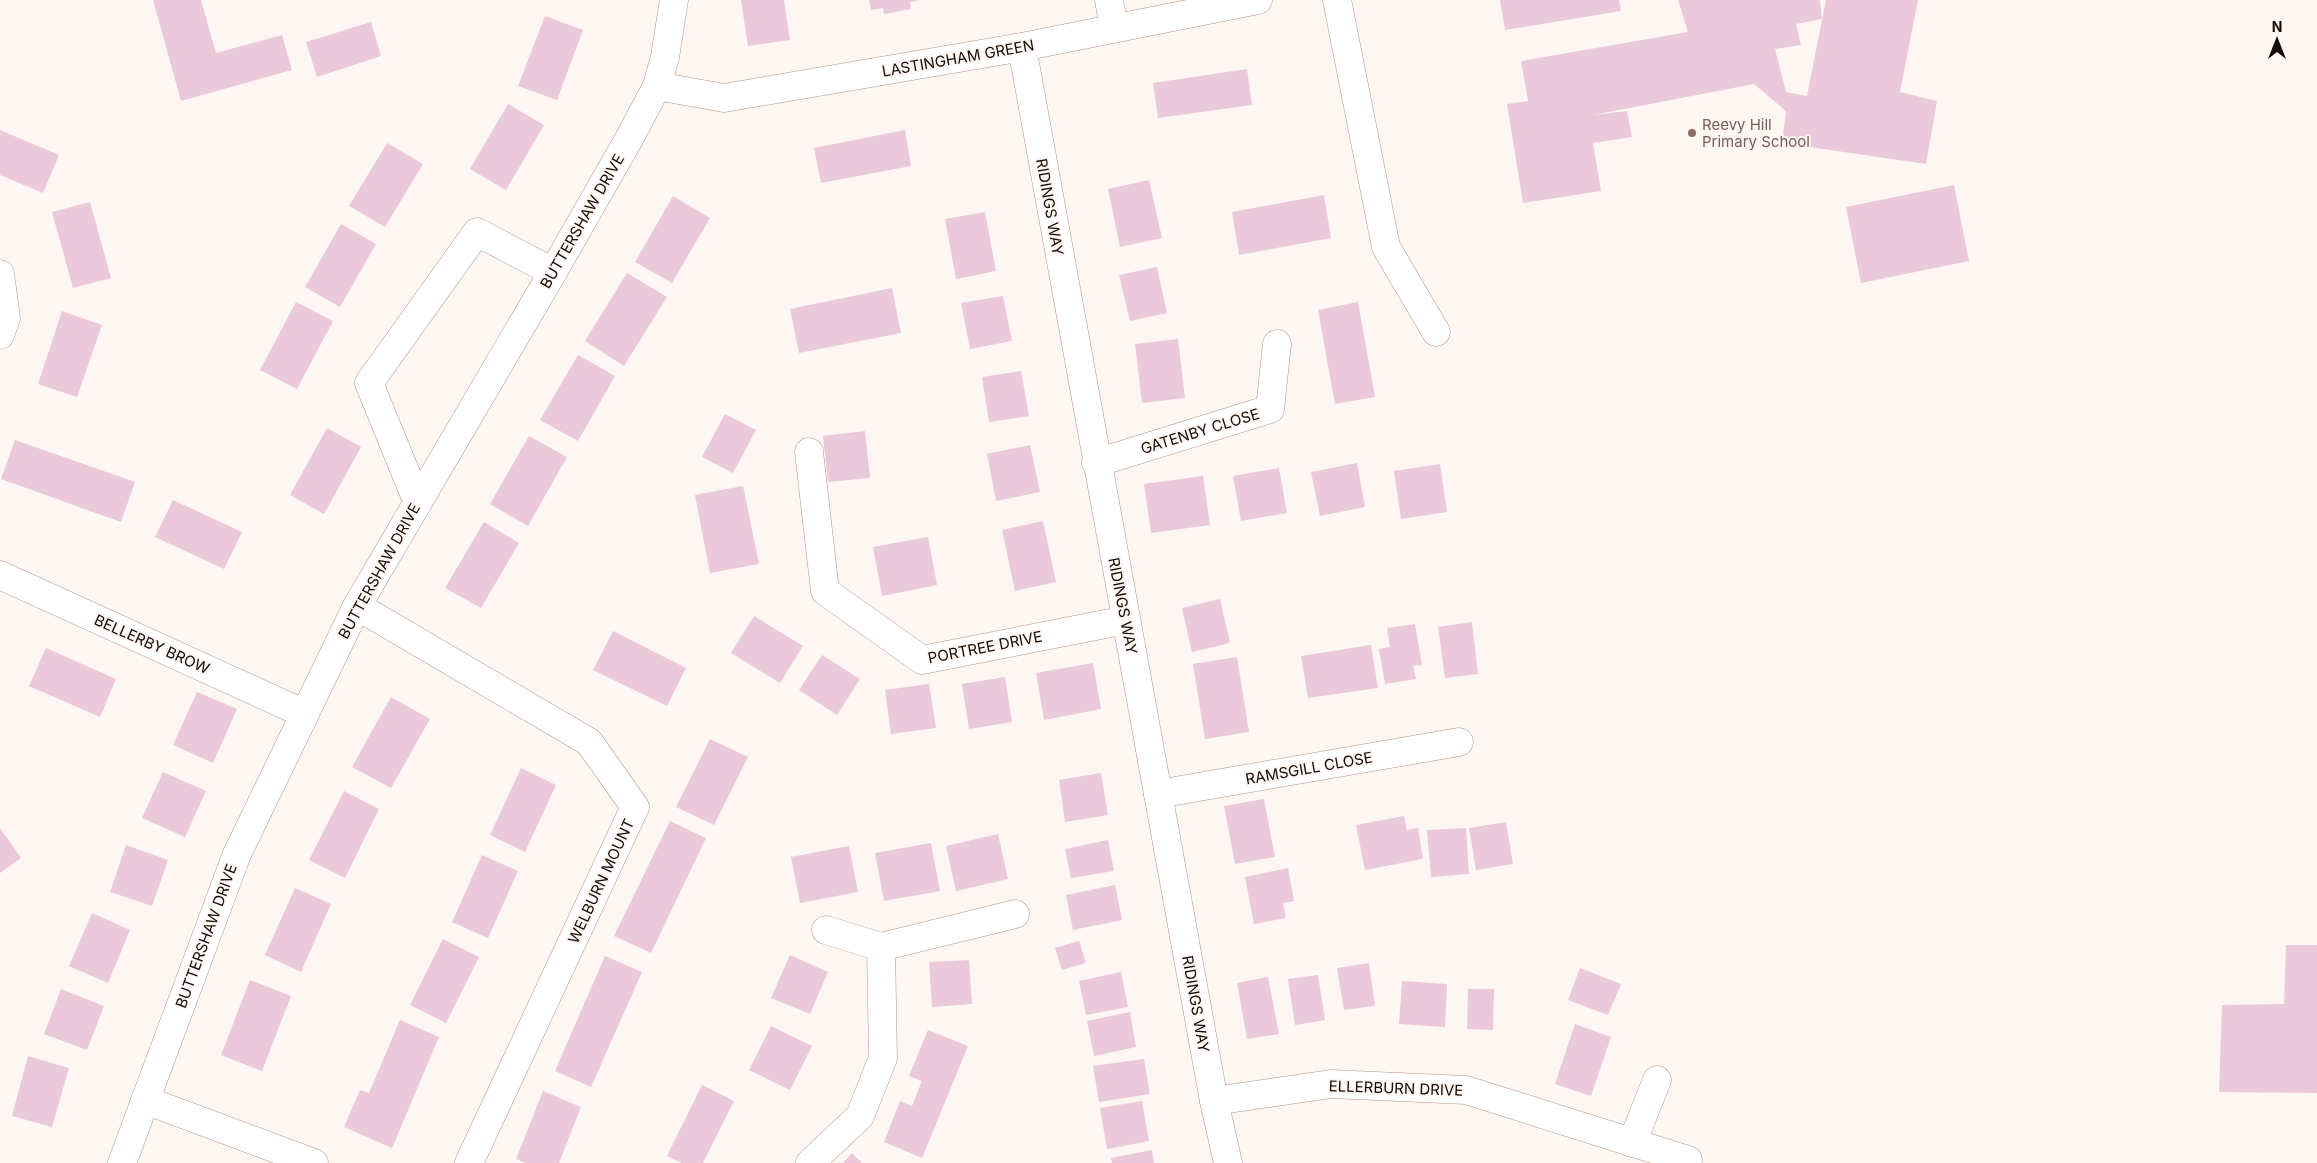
<svg xmlns="http://www.w3.org/2000/svg" width="2317" height="1163" viewBox="0 0 2317 1163" font-family="Inter,sans-serif">
<rect width="100%" height="100%" fill="#fef6f3"/>
<g fill="#eac9da">
<polygon points="153,0 201,0 216,53 282,35 292,70 181,101"/>
<polygon points="741,0 784,0 790,40 748,46"/>
<polygon points="869,0 917,0 917,1 910,2 911,9 884,14 883,8 871,10"/>
<polygon points="1500,0 1619,0 1621,11 1505,30"/>
<polygon points="1678,0 1820,0 1822,19 1796,24 1801,45 1775,49 1786,92 1807,96 1826,0 1918,0 1900,92 1937,101 1926,164 1782,143 1786,111 1754,84 1593,115 1627,111 1632,137 1593,143 1601,191 1523,203 1507,104 1528,101 1521,61 1688,32"/>
<polygon points="545,16 583,30 557,100 518,86"/>
<polygon points="371,22 381,56 317,77 306,42"/>
<polygon points="1247,69 1252,105 1158,118 1153,83"/>
<polygon points="508,104 544,125 506,190 470,169"/>
<polygon points="0,130 59,155 43,193 0,175"/>
<polygon points="905,130 911,166 821,183 814,148"/>
<polygon points="387,143 423,164 385,227 349,206"/>
<polygon points="1149,180 1162,238 1120,247 1108,189"/>
<polygon points="1954,185 1969,261 1861,283 1846,207"/>
<polygon points="1324,195 1331,238 1239,255 1232,212"/>
<polygon points="673,196 710,218 672,283 635,262"/>
<polygon points="90,202 111,278 73,288 52,212"/>
<polygon points="985,212 996,271 956,279 945,219"/>
<polygon points="341,224 376,244 340,307 305,287"/>
<polygon points="1157,267 1167,313 1130,321 1119,275"/>
<polygon points="627,273 667,297 624,366 585,341"/>
<polygon points="892,288 901,333 799,353 790,309"/>
<polygon points="1003,296 1012,341 970,349 961,303"/>
<polygon points="296,302 333,321 297,389 260,370"/>
<polygon points="1358,302 1375,397 1335,404 1318,310"/>
<polygon points="62,311 102,325 77,397 38,384"/>
<polygon points="1178,339 1185,398 1142,403 1135,344"/>
<polygon points="578,355 615,376 578,441 540,420"/>
<polygon points="1021,371 1029,416 989,422 982,377"/>
<polygon points="725,414 756,430 733,473 702,457"/>
<polygon points="327,428 361,447 324,514 290,495"/>
<polygon points="865,431 870,478 828,482 823,436"/>
<polygon points="529,436 567,457 528,526 490,504"/>
<polygon points="15,440 135,482 121,522 1,479"/>
<polygon points="1030,445 1040,492 996,501 987,454"/>
<polygon points="1357,463 1365,507 1320,516 1311,472"/>
<polygon points="1440,464 1447,512 1401,519 1394,471"/>
<polygon points="1279,468 1287,513 1241,521 1233,476"/>
<polygon points="1203,476 1210,525 1151,533 1144,484"/>
<polygon points="743,486 759,564 710,573 695,495"/>
<polygon points="173,500 242,532 224,569 155,537"/>
<polygon points="1043,521 1056,582 1015,591 1002,530"/>
<polygon points="484,522 519,543 481,608 445,588"/>
<polygon points="928,537 937,585 882,596 873,547"/>
<polygon points="1220,599 1230,643 1192,652 1182,608"/>
<polygon points="754,616 803,646 780,683 731,653"/>
<polygon points="1472,622 1478,674 1445,678 1438,627"/>
<polygon points="1415,624 1422,665 1413,666 1416,679 1385,684 1379,649 1390,647 1387,628"/>
<polygon points="613,631 686,668 667,706 593,670"/>
<polygon points="1371,645 1378,688 1308,698 1301,656"/>
<polygon points="46,648 116,679 100,717 29,686"/>
<polygon points="822,655 860,679 837,715 799,690"/>
<polygon points="1237,657 1249,732 1205,739 1193,664"/>
<polygon points="1093,663 1101,709 1044,720 1036,673"/>
<polygon points="1005,677 1012,722 969,729 962,684"/>
<polygon points="929,684 936,728 891,734 885,690"/>
<polygon points="197,692 237,709 213,763 173,745"/>
<polygon points="391,697 430,719 391,788 352,767"/>
<polygon points="710,739 748,757 714,825 676,807"/>
<polygon points="521,768 556,785 525,852 490,835"/>
<polygon points="163,772 206,791 185,837 142,818"/>
<polygon points="1101,773 1108,815 1065,822 1059,780"/>
<polygon points="344,791 379,809 345,878 309,860"/>
<polygon points="1264,799 1275,857 1235,864 1224,806"/>
<polygon points="1404,816 1407,830 1418,828 1423,859 1365,870 1356,825"/>
<polygon points="670,821 706,838 651,953 614,936"/>
<polygon points="1506,822 1513,864 1476,870 1469,828"/>
<polygon points="0,828 21,858 0,873"/>
<polygon points="1466,828 1469,874 1431,877 1427,830"/>
<polygon points="998,834 1008,879 956,891 946,846"/>
<polygon points="1108,840 1114,871 1071,878 1065,849"/>
<polygon points="931,843 940,891 884,901 875,853"/>
<polygon points="126,845 168,860 152,906 110,892"/>
<polygon points="849,846 858,892 800,903 791,857"/>
<polygon points="482,855 518,871 488,938 452,922"/>
<polygon points="1288,868 1294,901 1283,903 1286,918 1254,924 1245,877"/>
<polygon points="1115,885 1122,920 1073,930 1066,895"/>
<polygon points="295,888 331,904 301,972 265,955"/>
<polygon points="92,913 130,930 108,983 69,966"/>
<polygon points="443,939 479,957 446,1023 410,1005"/>
<polygon points="1079,941 1086,963 1062,970 1055,948"/>
<polygon points="2286,945 2317,945 2317,1093 2219,1092 2222,1005 2284,1004"/>
<polygon points="790,955 828,972 810,1014 771,998"/>
<polygon points="605,956 642,972 591,1087 555,1071"/>
<polygon points="969,960 972,1004 932,1007 929,962"/>
<polygon points="1369,963 1375,1006 1344,1010 1337,968"/>
<polygon points="1580,968 1621,984 1608,1015 1568,1000"/>
<polygon points="1121,972 1128,1007 1086,1015 1079,981"/>
<polygon points="1318,975 1325,1020 1295,1025 1288,979"/>
<polygon points="1268,977 1279,1034 1247,1039 1237,983"/>
<polygon points="250,980 291,996 262,1071 221,1055"/>
<polygon points="1402,981 1447,984 1445,1027 1399,1024"/>
<polygon points="61,989 104,1006 87,1050 44,1034"/>
<polygon points="1468,989 1494,989 1493,1030 1467,1029"/>
<polygon points="1130,1012 1136,1047 1094,1056 1087,1021"/>
<polygon points="400,1020 439,1037 392,1148 344,1127 360,1090 369,1093"/>
<polygon points="1575,1024 1611,1037 1591,1096 1555,1084"/>
<polygon points="771,1026 812,1046 790,1090 749,1070"/>
<polygon points="928,1030 968,1046 922,1158 884,1142 900,1101 912,1106 922,1081 909,1076"/>
<polygon points="28,1056 69,1068 52,1127 12,1116"/>
<polygon points="1144,1059 1150,1094 1099,1102 1093,1066"/>
<polygon points="702,1085 734,1101 703,1163 682,1163 667,1156"/>
<polygon points="543,1091 581,1107 559,1163 526,1163 516,1159"/>
<polygon points="1142,1101 1149,1141 1107,1149 1100,1108"/>
<polygon points="1152,1150 1154,1163 1112,1163 1111,1158"/>
<polygon points="852,1153 862,1163 843,1163"/>
</g>
<g fill="none" stroke-linecap="round" stroke-linejoin="round">
<defs>
<g id="minor">
<polyline points="1109,0 1114,28"/>
<polyline points="1337,0 1386,247 1436,332"/>
<polyline points="1022,47 1214,1101 1228,1163"/>
<polyline points="657,86 724,98 1022,47 1258,0"/>
<polyline points="0,274 6,318 0,335"/>
<polyline points="809,452 825,591 922,660 1126,620"/>
<polyline points="1096,463 1270,409 1277,344"/>
<polyline points="418,503 369,383 477,232 553,272"/>
<polyline points="0,575 305,714"/>
<polyline points="357,606 589,742 635,807 469,1163"/>
<polyline points="1158,794 1459,742"/>
<polyline points="826,930 881,947 1015,914"/>
<polyline points="145,1100 314,1163"/>
<polyline points="1214,1101 1331,1084 1466,1090 1688,1160"/>
<polyline points="1632,1143 1657,1080"/>
<polyline points="122,1163 237,854 357,606 553,272 629,139 657,86 665,57 674,0"/>
<polyline points="810,1163 860,1116 883,1058 881,947"/>
</g>
</defs>
<use href="#minor" stroke="#b39385" stroke-width="29"/>
<use href="#minor" stroke="#fff" stroke-width="28"/>
</g>
<circle fill="#8d6e63" stroke="#fef6f3" stroke-width="2" cx="1692" cy="133" r="5"/>
<g text-anchor="middle" dominant-baseline="central" stroke-width="4" stroke-linejoin="round" paint-order="stroke">
<g font-size="15" fill="#150a06" stroke="#fef6f3">
<text transform="translate(958 58) rotate(-10)">LASTINGHAM GREEN</text>
<text transform="translate(1050 207) rotate(80)">RIDINGS WAY</text>
<text transform="translate(582 221) rotate(-60)">BUTTERSHAW DRIVE</text>
<text transform="translate(1200 431) rotate(-17)">GATENBY CLOSE</text>
<text transform="translate(379 571) rotate(-61)">BUTTERSHAW DRIVE</text>
<text transform="translate(1123 606) rotate(79)">RIDINGS WAY</text>
<text transform="translate(152 644) rotate(24)">BELLERBY BROW</text>
<text transform="translate(985 647) rotate(-11)">PORTREE DRIVE</text>
<text transform="translate(1309 768) rotate(-10)">RAMSGILL CLOSE</text>
<text transform="translate(601 881) rotate(-65)">WELBURN MOUNT</text>
<text transform="translate(206 936) rotate(-70)">BUTTERSHAW DRIVE</text>
<text transform="translate(1196 1004) rotate(80)">RIDINGS WAY</text>
<text transform="translate(1396 1088) rotate(2)">ELLERBURN DRIVE</text>
</g>
<g font-size="15" fill="#785e54" stroke="#fef6f3" text-anchor="start">
<text x="1702" y="124">Reevy Hill<tspan x="1702" dy="17">Primary School</tspan></text>
</g>
</g>
<g transform="translate(2277 40)" stroke="#fef6f3" stroke-width="4" paint-order="stroke">
<path d="M0-4L9 19L0 12L-9 19Z" fill="#150a06"/>
<text y="-8" font-size="14" font-weight="bold" text-anchor="middle" fill="#150a06">N</text>
</g>
</svg>
